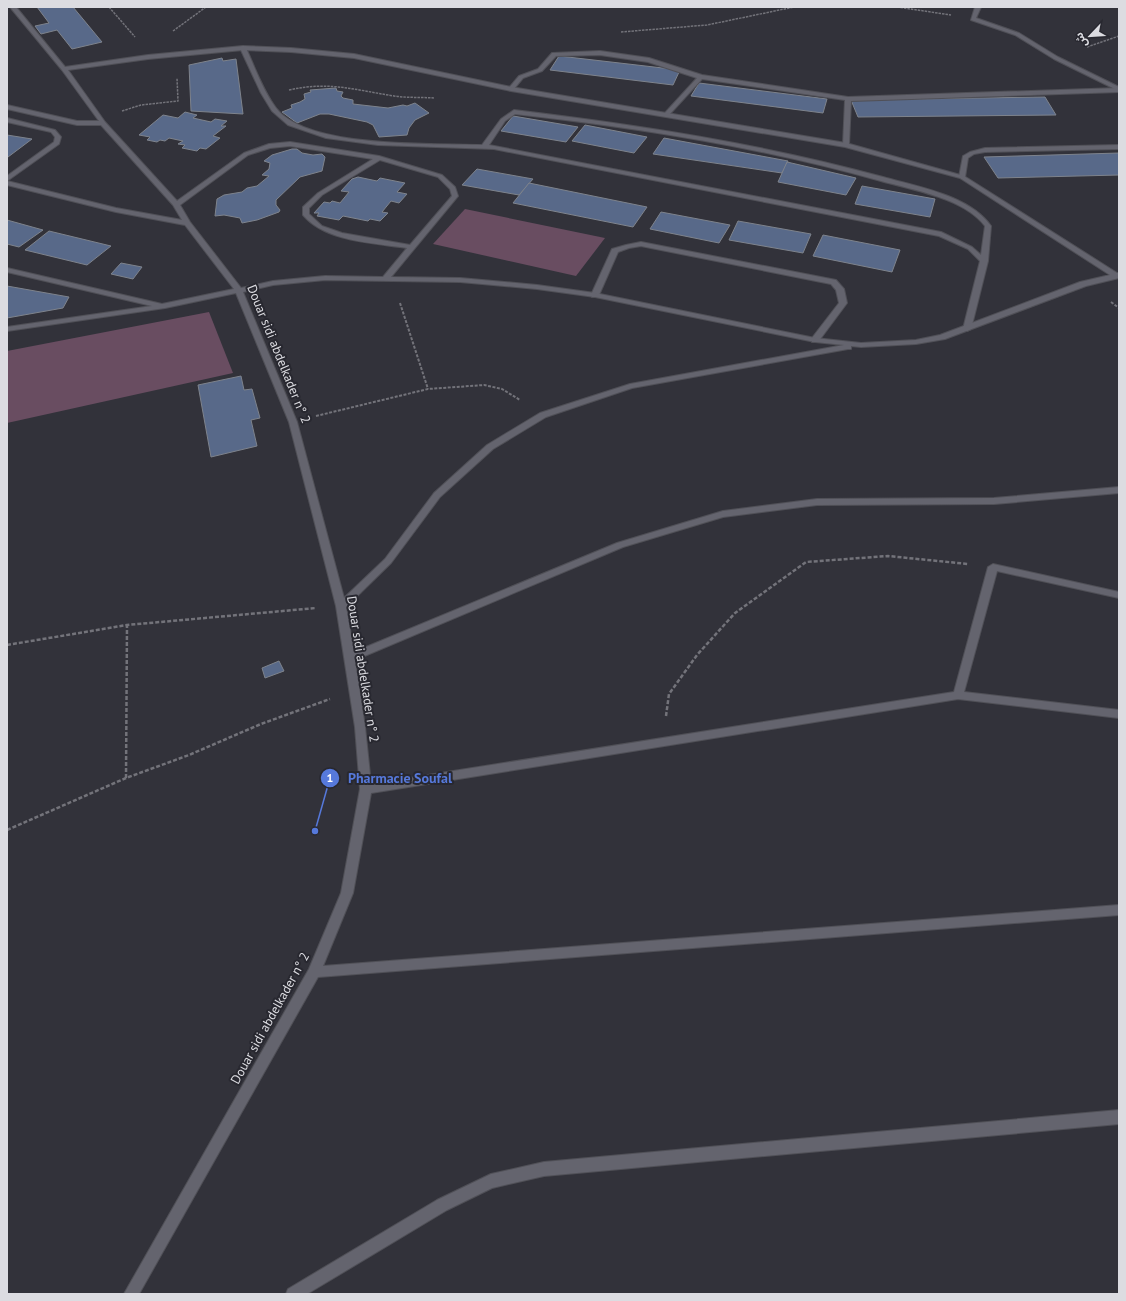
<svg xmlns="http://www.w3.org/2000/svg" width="1126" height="1301" viewBox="0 0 1126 1301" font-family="'PT Sans','Noto Sans Arabic',sans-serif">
<rect width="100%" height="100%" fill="#32323a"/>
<g fill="#694d61">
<polygon points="465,209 605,238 576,276 433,244"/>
<polygon points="209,312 233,373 7,423 7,351"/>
</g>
<g fill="#586989" stroke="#7e838c">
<polygon points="37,7 73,7 102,42 72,49 57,30 41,34 35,26 49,23"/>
<polygon points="559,56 680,70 673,85 550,70"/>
<polygon points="222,58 223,61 236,59 243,114 191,111 189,65"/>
<polygon points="699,83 827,99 823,113 691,96"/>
<polygon points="336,88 337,91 343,92 341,96 343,98 353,100 353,104 388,108 403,105 407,106 415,103 429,113 415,120 409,128 407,135 379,137 373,125 367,122 329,114 320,114 297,123 282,112 292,108 291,105 300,102 305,99 304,94 311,92 310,90"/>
<polygon points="1045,97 1056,115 858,117 851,100"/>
<polygon points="185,112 197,115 193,118 211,122 215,119 227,121 221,126 226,126 213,136 220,138 206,149 200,148 197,151 182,148 185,145 178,144 183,141 169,138 165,141 160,140 157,142 147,140 150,137 139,135 163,115 178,118"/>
<polygon points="513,116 578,127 566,142 501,131"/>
<polygon points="585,125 647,137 634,153 572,141"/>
<polygon points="7,135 32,139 8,157 7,157"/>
<polygon points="664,138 788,161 782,173 653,154"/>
<polygon points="292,149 297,149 302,153 313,155 322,154 325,157 322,171 300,177 276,200 276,205 280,210 279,212 257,220 242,223 240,218 224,215 215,216 217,199 224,195 242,192 247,188 257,186 269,176 262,175 269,169 270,163 264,161 272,155"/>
<polygon points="1119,153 1119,175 998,178 984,157"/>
<polygon points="787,162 856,178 846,195 778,182"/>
<polygon points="477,169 533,179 519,195 462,185"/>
<polygon points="358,177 377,181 380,178 405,183 397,192 407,194 399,203 391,201 382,212 388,213 380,221 370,219 368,221 343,216 339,220 317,216 319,213 314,213 324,202 330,203 332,201 340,203 349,192 341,191 352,179"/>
<polygon points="529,183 647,207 633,227 513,203"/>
<polygon points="862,186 935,199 930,217 855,204"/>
<polygon points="661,212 730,225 719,243 650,229"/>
<polygon points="7,220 43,230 19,247 7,244"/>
<polygon points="738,221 811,234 803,253 729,240"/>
<polygon points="49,231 111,246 87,265 25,250"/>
<polygon points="823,235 900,250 892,272 813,256"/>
<polygon points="121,263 142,267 133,279 111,274"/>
<polygon points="7,286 69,297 63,308 7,318"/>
<polygon points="241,376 244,390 252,389 260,418 251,420 257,446 211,457 198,385"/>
<polygon points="279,661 284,671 265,678 262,668"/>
</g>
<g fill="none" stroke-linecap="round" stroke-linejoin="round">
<defs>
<g id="lane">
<path d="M243 46 246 48C255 68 263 91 276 108 307 149 434 143 482 145L501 119 514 110C639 125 762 144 883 177 918 187 969 195 991 226L988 261 971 329 967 331 963 329 980 261 968 249 939 236 494 149 378 145 326 138 288 125 272 111 261 93 240 48ZM515 114C639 128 761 147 881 181 913 190 964 198 985 226L981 255 972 247 941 232 489 145 505 121Z"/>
<polygon points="600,51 649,58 702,75 848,97 1119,88 1119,92 851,101 849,145 846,147 843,145 845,100 702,79 668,116 664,116 664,114 697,78 648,62 600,55 556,56 542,71 523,78 513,90 508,89 519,76 538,69 552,53"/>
<polygon points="1119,145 1119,149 985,152 974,154 968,158 965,177 962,179 959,177 963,156 970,152 985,148"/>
<polygon points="641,242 836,280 844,289 847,303 818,342 812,342 812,338 839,303 836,290 831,284 641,246 629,248 618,252 599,295 598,297 592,297 591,295 612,249 626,245"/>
</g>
<g id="street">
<path d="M10 7H16L65 67 148 55 243 46 291 48 354 54 511 87 846 143 964 176 1117 273H1119V278L1086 286 945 339 916 344 861 347 851 346V349H848L632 388 546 417 493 449 440 497 391 563 346 607 354 652 617 543 723 511 817 499 994 498 1119 487V493L994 504 817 505 723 517 623 547 355 660 365 727 371 784 954 692 988 567 993 564 1119 592V598L997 571 964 692 1119 710V718L958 699 371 793 353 893 323 966 1119 905V915L318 977 139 1294H124L309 969 341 893 360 789 355 727 336 606 289 422 236 293 165 308 7 331V327L152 306 7 272V268L162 304 234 289 185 225 116 212 7 185V181L116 208 182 220 173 205 101 125H77L7 109V105L77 121H99L62 70ZM243 50 291 52 354 58 511 91 845 147 960 178 1110 275 1080 282 940 335 916 340 861 343 815 338 595 293 537 285 460 278 391 277 458 196 455 187 442 175 379 156 290 142 269 144 244 153 177 201 105 122 68 70 148 59ZM290 146 373 159 318 193 303 207V215C326 242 374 243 407 248L383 277 325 276 273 281 241 288 190 222 180 205 248 155 270 148ZM380 160 438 177 450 189 452 196 410 245 342 233 322 226 309 214V208L322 195ZM325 280 460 282 537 289 595 297 815 342 844 345 630 384 540 413 487 445 434 493 385 559 344 598 297 422 243 292 273 285Z"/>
<polygon points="975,7 981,7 976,18 1019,33 1058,57 1119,87 1119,91 1054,59 1015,35 971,20"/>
<polygon points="7,118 55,130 61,137 59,144 7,181 7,176 54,142 55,137 51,132 7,122"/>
<polygon points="1119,1110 1119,1124 544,1176 492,1188 447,1210 307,1294 286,1294 288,1289 437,1200 491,1174 544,1162"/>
</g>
</defs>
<use href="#lane" stroke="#505057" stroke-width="2"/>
<use href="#street" stroke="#505057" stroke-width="2"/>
<g stroke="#73737a" stroke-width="1.5" stroke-dasharray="2.5 1" stroke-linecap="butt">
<polyline points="109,7 135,37"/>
<polyline points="897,7 951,15"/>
<polyline points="173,31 206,7"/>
<polyline points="621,32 707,25 794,7"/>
<polyline points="1087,47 1119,36"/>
<path d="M289 90C329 81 355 90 394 96 407 98 421 97 434 98"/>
<polyline points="122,111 141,105 178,101 177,78"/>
</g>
<g stroke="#73737a" stroke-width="2" stroke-dasharray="3 1.5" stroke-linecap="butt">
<polyline points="1111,302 1119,308"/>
<polyline points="400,303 428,389"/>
<polyline points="316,416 428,389 484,385 502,389 520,400"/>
</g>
<g stroke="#73737a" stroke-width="2.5" stroke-dasharray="4 2" stroke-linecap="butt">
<polyline points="7,645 127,625 316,608"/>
<polyline points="666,716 669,694 697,655 735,613 806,562 888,556 968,564"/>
<polyline points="126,778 127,625"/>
<polyline points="7,830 126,778 189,755 261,724 330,699"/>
</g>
<use href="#lane" fill="#64646e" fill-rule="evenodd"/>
<use href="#street" fill="#64646e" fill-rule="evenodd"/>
</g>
<g text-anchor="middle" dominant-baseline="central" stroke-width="4" stroke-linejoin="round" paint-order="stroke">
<g font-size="13" fill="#dcdce1" stroke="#282830">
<text transform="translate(279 354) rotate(68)">Douar sidi abdelkader n° 2</text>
<text transform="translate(363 669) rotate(81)">Douar sidi abdelkader n° 2</text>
<text transform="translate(270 1018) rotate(-61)">Douar sidi abdelkader n° 2</text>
</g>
</g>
<path fill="none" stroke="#5679db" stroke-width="1.5" d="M315 831L330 778"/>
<g fill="#5679db" stroke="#282830" stroke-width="1.5">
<circle cx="315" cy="831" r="4"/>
<circle cx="330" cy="778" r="10"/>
</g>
<g font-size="12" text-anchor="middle" font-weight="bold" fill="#fff">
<text x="330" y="782">1</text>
</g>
<g font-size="14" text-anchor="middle" font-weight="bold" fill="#5679db" stroke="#282830" stroke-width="4" stroke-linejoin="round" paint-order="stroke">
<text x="400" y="783">Pharmacie Soufal</text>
</g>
<rect width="1126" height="1301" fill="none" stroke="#dcdce1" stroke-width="16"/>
<g transform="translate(1090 36) rotate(245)" stroke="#282830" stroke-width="3" paint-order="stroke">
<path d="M0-3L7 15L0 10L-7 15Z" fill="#dcdce1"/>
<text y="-6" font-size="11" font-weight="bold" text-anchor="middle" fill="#dcdce1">ش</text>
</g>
</svg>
